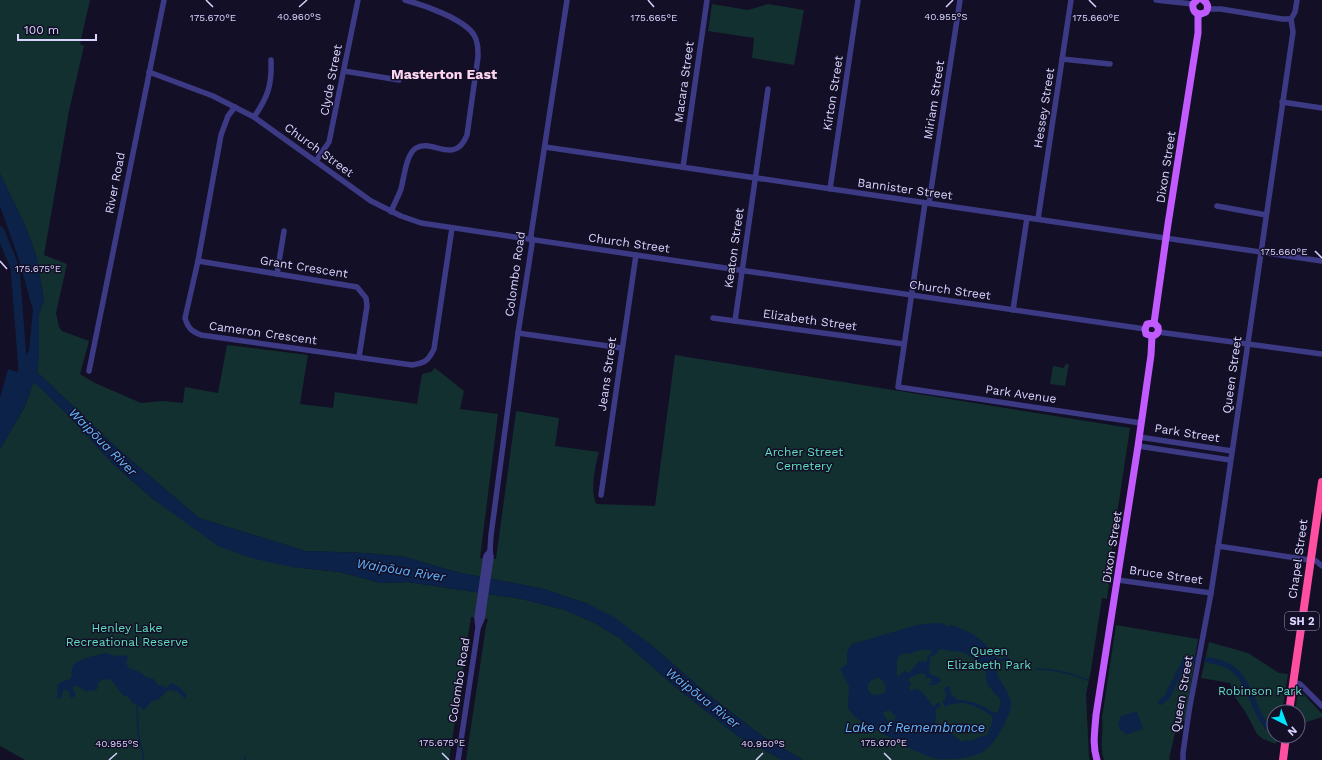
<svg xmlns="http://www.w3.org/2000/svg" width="1322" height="760" viewBox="0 0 1322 760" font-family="'Work Sans',sans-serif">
<rect width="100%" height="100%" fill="#130f26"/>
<g fill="#12302f">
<path d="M0 0H90L80 44 84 46 69 111 44 255 67 264 56 313 59 327 62 331 89 341 80 374 95 383 141 403 163 401 183 403 185 387 218 393 227 345 308 355 300 404 333 408 335 392 417 404 422 374 431 372 435 368 464 391 460 409 498 414 480 558 496 559 516 411 559 418 555 446 599 452C595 468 590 488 596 504L655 506 675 355 1130 428 1107 581 1109 584 1107 599 1102 598 1091 670 1086 694 1089 757 1090 760H803L762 736 705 692 650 644 588 604 544 589 456 572 405 557 365 553 305 551 199 518 118 449 37 372 39 355V314L44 300 36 255 24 223 0 174Z"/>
<polygon points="712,4 748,10 768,4 804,10 794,65 752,58 754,38 708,31"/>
<polygon points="1067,364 1069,364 1065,386 1050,384 1053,366 1064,368 1065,365"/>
<polygon points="34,381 65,412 112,463 153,499 174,513 292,567 340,572 381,583 408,582 522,599 565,610 595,623 621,639 673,685 739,737 783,760 466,760 486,626 488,619 471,617 449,760 25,760 0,746 0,449 24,408"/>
<path d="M1116 625 1198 639 1185 721 1178 720 1169 759 1171 760H1104C1099 745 1104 733 1102 718Z"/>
<polygon points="1209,642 1248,653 1279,673 1288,674 1282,712 1274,712 1274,736 1277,736 1276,744 1263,739 1257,734 1246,713 1235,697 1230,683 1201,678"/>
<polygon points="1298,691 1301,691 1322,714 1322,717 1298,725 1298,712 1295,712"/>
</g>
<g fill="#0c2248" fill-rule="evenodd">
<polygon points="0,174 24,223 36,255 44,300 39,314 39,355 37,372 118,449 199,518 305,551 365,553 405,557 456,572 544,589 588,604 614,617 650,644 705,692 762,736 803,760 783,760 739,737 673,685 621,639 595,623 565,610 522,599 408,582 381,583 340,572 292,567 251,558 218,546 153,499 112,463 65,412 34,382 24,408 0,449 0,398 8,369 17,372 29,350 33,310 18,257 0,206"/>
<path d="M936 623 945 624 947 627 951 625C973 632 984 640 997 659L1006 657 1021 666 1020 668C1013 664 1005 657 997 663 991 678 1017 694 1010 711 1005 724 996 743 984 751 972 759 951 760 937 759 921 755 901 744 887 736 874 728 856 722 848 708L849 686 840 669 847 664V652L852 644 917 625ZM943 649C949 652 955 651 962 652 966 653 982 664 985 668L987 684 1001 701 998 712 995 713C983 706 971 699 957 700L956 697 952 696 949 687 947 686 943 690 946 692 945 700 942 701 945 707C950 704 956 703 961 703 967 702 988 711 992 717 994 722 989 730 987 735L979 737 970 741 967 740 962 742 949 731 948 727 945 728 943 726 939 727 935 721 936 718 935 710 941 706 940 703H937L934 707 925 695 918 689H915L911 691 909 688 911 683 908 680 911 677 921 673 925 674 926 678H931L932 680 929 685H935L941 681 940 678 930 674 929 669 930 665V657L937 654V651ZM920 650H930L931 651 932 653 927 657V661L924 662 919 661 909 673 904 671 899 676H897V659L900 655 904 653 908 654ZM876 678H880L885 684 886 690 883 694 872 695 868 690V684L872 680ZM887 711H890L896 717 893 722H889L883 714 884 712Z"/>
<path d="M105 653 117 656 124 655 128 657 126 664 130 669 138 671 146 677 154 679 158 686 161 685 167 688 170 683 178 686 187 695 185 699 178 692 170 690 167 691 158 700 152 701 144 710 137 704 133 703C131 702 131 700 129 698 125 693 128 699 123 695 117 690 112 671 98 683L97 690 86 691 76 685 74 686 73 689 76 694 74 697 71 698 69 692 65 689 63 691 61 699 57 698 58 684 71 678C72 675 71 671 72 668 75 658 97 656 105 653Z"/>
<polygon points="1137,711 1143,729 1125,735 1124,732 1120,730 1118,724 1120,720 1119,717"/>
</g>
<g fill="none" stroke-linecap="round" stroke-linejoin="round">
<g stroke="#0c2248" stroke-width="1.5">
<path d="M1037 669C1055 669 1071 673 1088 680"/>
<polyline points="137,704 138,732 144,760"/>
<polyline points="245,760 245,757"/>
</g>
<g stroke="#0c2248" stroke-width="5.5">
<path d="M1207 660C1256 664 1245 709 1274 734"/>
<polyline points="1161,702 1167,697 1185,661 1190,659 1194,659"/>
</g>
<polyline stroke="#0c2248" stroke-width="9" points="0,231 15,268 23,370 22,373"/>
<g stroke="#3d3a85" stroke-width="5.5">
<polyline points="1156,0 1193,4"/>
<polyline points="1207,9 1221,9 1282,19 1291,19"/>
<polyline points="1062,59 1110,64"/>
<polyline points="344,71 399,80"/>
<polyline points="149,72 213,96 254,117 371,201 401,216 421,223 636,255 1145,329"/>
<polyline points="1282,102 1322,108"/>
<path d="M235 107 228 116 221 135 198 261 185 318C188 328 191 331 201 335L412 365C425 363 428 361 434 349L452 228"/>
<path d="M254 117C268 97 272 85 271 60"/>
<polyline points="545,147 1322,261"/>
<polyline points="316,161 329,142 358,0"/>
<polyline points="683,167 707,0"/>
<polyline points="830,189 858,0"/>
<polyline points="925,203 898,387 1141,423"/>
<polyline points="929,203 960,0"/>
<polyline points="1217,206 1266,215"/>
<path d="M391 212C394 204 398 197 401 189 404 178 406 154 416 148 432 138 455 166 467 135L478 57C478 49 478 42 474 35 464 19 424 5 405 0"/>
<polyline points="1038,219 1071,0"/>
<polyline points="198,261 357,287 366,298 367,306 359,357"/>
<polyline points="277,274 284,231"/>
<polyline points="1013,310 1027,218"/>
<polyline points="713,318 904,344"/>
<polyline points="735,321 768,89"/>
<polyline points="1158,332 1322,354"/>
<polyline points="518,333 622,348"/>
<polyline points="89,371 164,0"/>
<polyline points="1139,437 1232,451"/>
<polyline points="1138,446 1230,460"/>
<polyline points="601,495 636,255"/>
<polyline points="1218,546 1316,561 1322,566"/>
<polyline points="1118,580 1211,593"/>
<polyline points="478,627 477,618 486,556 490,551"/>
<polyline points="1294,682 1300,684 1322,706"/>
<polyline points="458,760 478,628 482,619 491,557 490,551 491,535 518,333 532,244 531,235 567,0"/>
<polyline points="1183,760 1183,753 1189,711 1211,593 1223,515 1293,32 1291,19 1295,12 1297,0"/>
</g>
<g stroke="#c25bff" stroke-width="7">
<path d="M1197 0 1193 4C1192 10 1195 14 1201 14L1206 12C1209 7 1208 3 1203 0"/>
<polyline points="1154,323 1168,224 1198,33 1198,14"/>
<polyline points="1152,336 1146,334 1145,329 1147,324 1154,323"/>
<path d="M1152 336C1157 335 1159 332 1158 327L1154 323"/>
<path d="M1097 760C1092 745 1095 730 1096 715L1138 446 1151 355 1152 336"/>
</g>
<g stroke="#ff4fa3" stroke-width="8">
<polyline points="1289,712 1322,482"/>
<polyline points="1283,760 1286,736"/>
</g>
</g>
<path fill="none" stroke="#d9d4ff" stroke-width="1.5" d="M206 0 213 7M648 0 654 7M1089 0 1096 7M299 7 307 0M946 7 953 0M1315 251 1322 258M0 261 7 269M442 753 449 760M884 753 891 760M109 760 117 753M756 760 763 753"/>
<g text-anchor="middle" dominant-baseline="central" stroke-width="3" stroke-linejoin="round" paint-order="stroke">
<rect fill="#130f26" stroke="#9e99be" stroke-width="1" x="1285" y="612" width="34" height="18" rx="3"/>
<g font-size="11" font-weight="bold" fill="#d9d4ff">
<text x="1302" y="621">SH 2</text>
</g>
<g font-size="12" fill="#d9d4ff" stroke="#130f26">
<text transform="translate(331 80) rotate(-79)">Clyde Street</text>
<text transform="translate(684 82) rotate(-82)">Macara Street</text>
<text transform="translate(833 93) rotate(-81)">Kirton Street</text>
<text transform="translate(934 100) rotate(-81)">Miriam Street</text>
<text transform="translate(1044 108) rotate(-81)">Hessey Street</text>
<text transform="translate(319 150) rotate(36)">Church Street</text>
<text transform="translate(1166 167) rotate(-81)">Dixon Street</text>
<text transform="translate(115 183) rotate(-79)">River Road</text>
<text transform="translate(905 189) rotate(8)">Bannister Street</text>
<text transform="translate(629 243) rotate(8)">Church Street</text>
<text transform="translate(734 248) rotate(-82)">Keaton Street</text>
<text transform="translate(304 267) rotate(9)">Grant Crescent</text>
<text transform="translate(515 274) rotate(-82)">Colombo Road</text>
<text transform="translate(950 290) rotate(8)">Church Street</text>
<text transform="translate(810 320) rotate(8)">Elizabeth Street</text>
<text transform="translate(263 333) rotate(8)">Cameron Crescent</text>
<text transform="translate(607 374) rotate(-82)">Jeans Street</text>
<text transform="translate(1232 375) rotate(-82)">Queen Street</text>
<text transform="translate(1021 394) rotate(8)">Park Avenue</text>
<text transform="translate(1187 433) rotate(9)">Park Street</text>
<text transform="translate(1112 547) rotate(-81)">Dixon Street</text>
<text transform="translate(1298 559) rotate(-82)">Chapel Street</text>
<text transform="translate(1166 575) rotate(8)">Bruce Street</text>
<text transform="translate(459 680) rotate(-81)">Colombo Road</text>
<text transform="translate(1182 694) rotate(-80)">Queen Street</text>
</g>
<g font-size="12" fill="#5fe0c0" stroke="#130f26">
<text x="804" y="452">Archer Street<tspan x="804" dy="14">Cemetery</tspan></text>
<text x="127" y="628">Henley Lake<tspan x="127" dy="14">Recreational Reserve</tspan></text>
<text x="989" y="651">Queen<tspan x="989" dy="14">Elizabeth Park</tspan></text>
<text x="1260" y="691">Robinson Park</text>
</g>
<g font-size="13" font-style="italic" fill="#62b6ff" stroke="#130f26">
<text transform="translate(103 442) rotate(45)">Waipōua River</text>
<text transform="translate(401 570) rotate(9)">Waipōua River</text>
<text transform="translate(703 698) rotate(38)">Waipōua River</text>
<text x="915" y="727">Lake of Remembrance</text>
</g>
<g font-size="14" font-weight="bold" fill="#ffd6f0" stroke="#130f26">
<text x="444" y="74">Masterton East</text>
</g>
</g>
<g font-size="10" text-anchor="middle" fill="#d9d4ff" stroke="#130f26" stroke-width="3" stroke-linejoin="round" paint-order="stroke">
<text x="299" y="20">40.960°S</text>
<text x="946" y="20">40.955°S</text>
<text x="213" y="21">175.670°E</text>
<text x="654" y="21">175.665°E</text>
<text x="1096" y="21">175.660°E</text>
<text x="1284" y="255">175.660°E</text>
<text x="38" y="272">175.675°E</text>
<text x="442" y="746">175.675°E</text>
<text x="884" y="746">175.670°E</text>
<text x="117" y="747">40.955°S</text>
<text x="763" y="747">40.950°S</text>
</g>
<g transform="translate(1286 724) rotate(138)"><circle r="19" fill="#130f26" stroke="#625e7d"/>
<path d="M0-3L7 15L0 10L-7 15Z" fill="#00e5ff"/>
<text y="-6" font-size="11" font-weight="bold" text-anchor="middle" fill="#d9d4ff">N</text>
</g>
<path d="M18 34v6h78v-6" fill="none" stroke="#d9d4ff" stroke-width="2"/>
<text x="24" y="34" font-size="12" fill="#d9d4ff" stroke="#130f26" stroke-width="3" paint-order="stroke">100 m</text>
</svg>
